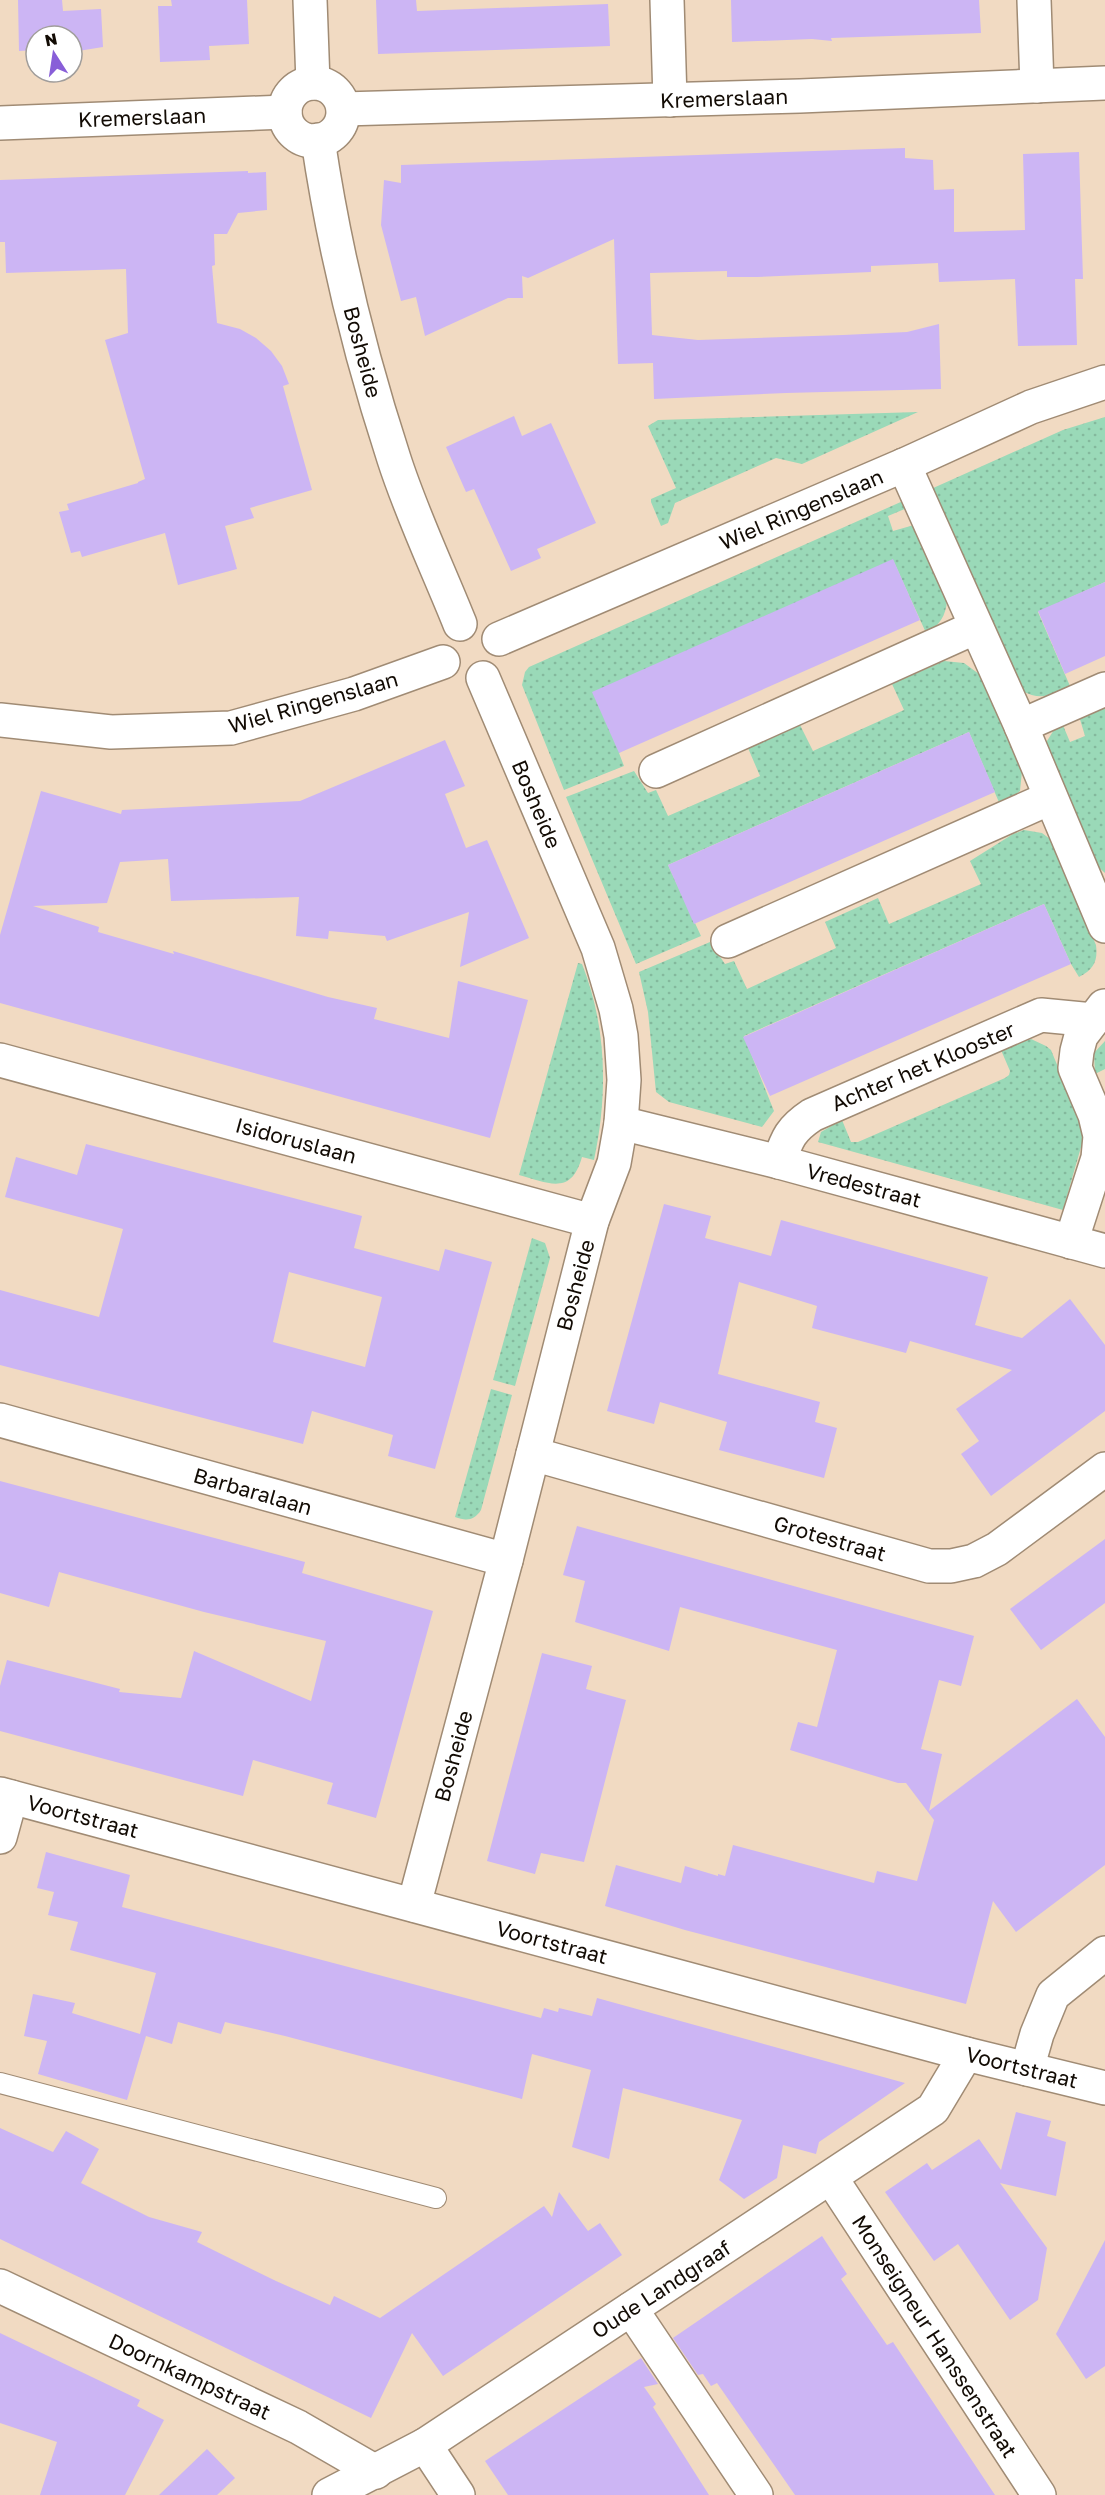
<svg xmlns="http://www.w3.org/2000/svg" width="1105" height="2495" viewBox="0 0 1105 2495" font-family="'Golos Text',sans-serif">
<defs>
<pattern id="grass-dots" width="8" height="8" patternUnits="userSpaceOnUse" patternTransform="scale(1.5)"><rect width="8" height="8" fill="#9ad9b8"/><path d="M2 2h.1M6 6h.1" fill="none" stroke="#84b99d" stroke-width="1.8" stroke-linecap="round"/></pattern>
</defs>
<rect width="100%" height="100%" fill="#f1dac2"/>
<g fill="url(#grass-dots)">
<polygon points="918,412 802,464 776,458 675,503 668,523 661,526 651,502 651,499 676,488 648,426 658,420"/>
<path d="M1105 417V582L1038 612 1070 686C1052 695 1041 701 1022 691L931 489 1063 430Z"/>
<path d="M903 501 907 508 888 516 893 531 914 525 947 600C946 617 939 624 927 635L893 560 619 753 624 766 564 790 522 685 525 672 529 667Z"/>
<polygon points="944,661 964,663 979,674 1022,771 1020,791 1001,807 969,732 668,865 701,936 636,964 566,797 634,771 648,793 656,790 668,816 760,776 748,748 800,725 813,751 904,710 892,684"/>
<polygon points="1105,707 1105,873 1097,866 1047,754 1047,741 1057,725 1062,723 1070,742 1085,736 1079,716"/>
<path d="M1024 830 1042 833 1050 839 1096 945C1098 961 1094 969 1079 977L1071 964 1044 904 744 1036 774 1111 762 1127 669 1102 656 1092 648 1012 639 972 710 942 725 964 734 961 747 989 836 948 825 922 878 898 889 924 981 884 970 861 1013 834Z"/>
<path d="M578 963 582 964C607 1027 608 1094 594 1160L582 1157C571 1196 549 1183 519 1175Z"/>
<polygon points="1031,1039 1046,1046 1051,1050 1085,1133 1063,1210 818,1142 821,1132 842,1120 851,1142 858,1142 1005,1078 1009,1075 1010,1071 1001,1050"/>
<polygon points="1105,1041 1105,1069 1095,1074 1094,1053"/>
<polygon points="532,1238 545,1243 550,1258 515,1386 493,1380"/>
<path d="M491 1389 512 1395 481 1510C474 1521 466 1521 455 1517Z"/>
</g>
<g fill="#ccb5f4" fill-rule="evenodd">
<polygon points="18,0 62,0 63,11 101,9 103,47 72,52 72,36 36,36 36,50 19,51"/>
<polygon points="171,0 247,0 249,44 209,46 210,60 160,62 158,6 172,6"/>
<polygon points="376,0 416,0 417,11 608,4 610,46 378,54"/>
<polygon points="731,0 979,0 981,33 831,38 832,41 812,39 732,42"/>
<polygon points="905,148 905,158 933,160 934,190 954,189 954,232 1025,230 1023,154 1079,152 1083,279 1075,279 1077,345 1018,346 1015,279 939,282 938,263 871,266 871,272 757,277 727,277 727,271 650,273 652,335 698,340 843,335 907,332 939,324 941,389 786,393 654,399 653,363 618,364 614,239 528,278 522,276 523,298 508,298 425,336 416,297 401,301 381,225 384,180 401,183 401,165"/>
<polygon points="248,171 248,173 266,172 267,210 238,213 227,234 214,234 215,265 212,266 217,323 240,329 256,338 271,351 282,366 289,384 283,386 312,490 250,508 254,518 225,526 237,569 178,585 165,533 82,557 80,551 71,553 59,512 69,510 67,504 138,483 138,482 145,479 105,340 128,333 126,269 6,273 5,242 0,242 0,180"/>
<polygon points="514,416 522,436 551,423 596,523 537,549 541,558 511,571 474,489 466,492 446,447"/>
<polygon points="893,559 920,620 619,753 592,692"/>
<polygon points="1105,582 1105,656 1065,674 1038,611"/>
<polygon points="969,732 995,792 694,924 668,865"/>
<polygon points="445,740 465,786 445,794 466,848 487,840 529,938 460,967 469,912 387,941 385,936 329,931 328,939 296,936 299,897 171,901 168,859 120,862 107,903 33,906 99,927 98,932 174,954 173,951 328,997 377,1008 374,1019 449,1038 458,981 528,1000 490,1138 0,1003 0,935 41,791 121,814 122,810 300,801"/>
<polygon points="1044,904 1071,964 770,1096 743,1037"/>
<path d="M86 1144 362 1216 354 1248 439 1271 445 1249 492 1262 435 1469 388 1456 393 1435 312 1411 303 1444 0 1365V1290L99 1317 123 1229 5 1197 16 1157 77 1175ZM289 1272 382 1297 365 1367 273 1342Z"/>
<polygon points="664,1204 711,1216 705,1238 771,1256 781,1220 988,1277 975,1325 1022,1338 1070,1299 1105,1345 1105,1411 991,1496 961,1454 979,1441 956,1409 1012,1370 910,1341 906,1353 812,1328 817,1306 739,1282 718,1374 820,1402 815,1422 837,1428 824,1478 719,1450 727,1422 660,1402 654,1424 607,1411"/>
<polygon points="0,1481 305,1562 302,1573 433,1611 376,1818 327,1804 333,1783 253,1760 243,1796 0,1731 0,1686 7,1660 120,1689 119,1692 181,1698 194,1651 311,1701 326,1641 204,1612 59,1572 49,1607 0,1593"/>
<polygon points="577,1526 974,1636 961,1686 939,1680 921,1749 942,1754 929,1811 1077,1699 1105,1737 1105,1865 1016,1932 993,1901 966,2004 685,1930 605,1906 616,1865 681,1883 685,1866 718,1876 718,1874 725,1876 733,1845 874,1883 877,1871 917,1881 934,1820 906,1783 898,1783 790,1750 798,1722 817,1727 837,1650 680,1607 669,1651 575,1622 585,1581 563,1575"/>
<polygon points="1105,1539 1105,1603 1041,1650 1010,1609"/>
<polygon points="542,1653 592,1666 586,1689 626,1700 584,1862 541,1853 535,1874 487,1861"/>
<polygon points="46,1852 130,1875 122,1907 541,2018 544,2008 558,2012 559,2008 592,2016 597,1998 905,2083 819,2142 816,2154 783,2145 777,2178 744,2199 719,2180 742,2120 623,2088 609,2159 572,2147 591,2070 532,2054 522,2099 285,2036 225,2022 221,2034 178,2022 172,2044 146,2036 127,2100 38,2074 47,2041 24,2036 33,1994 75,2003 72,2013 140,2034 156,1973 70,1950 78,1922 48,1915 54,1892 37,1888"/>
<polygon points="1016,2112 1051,2121 1047,2136 1066,2142 1056,2196 1000,2183 1047,2248 1038,2300 1010,2320 958,2244 934,2261 885,2192 927,2163 932,2170 979,2139 1001,2170"/>
<polygon points="0,2128 53,2152 66,2131 99,2149 81,2183 149,2217 202,2232 197,2242 276,2281 330,2305 334,2296 380,2318 544,2206 552,2217 559,2192 588,2231 600,2223 622,2255 443,2376 412,2333 371,2418 0,2239"/>
<polygon points="822,2236 847,2274 841,2279 887,2345 893,2342 995,2495 795,2495 717,2383 711,2386 703,2374 698,2375 673,2338"/>
<polygon points="1105,2240 1105,2366 1086,2379 1056,2334"/>
<polygon points="0,2333 140,2400 137,2406 164,2420 125,2495 40,2495 57,2442 0,2423"/>
<polygon points="641,2358 658,2384 644,2387 656,2404 653,2407 709,2495 508,2495 485,2461"/>
<polygon points="207,2449 235,2478 217,2495 159,2495"/>
</g>
<g fill="none" stroke-linecap="round" stroke-linejoin="round">
<defs>
<polyline id="lane" points="0,2083 436,2198"/>
<g id="street">
<polyline points="310,0 313,83"/>
<polyline points="667,0 670,100"/>
<polyline points="1034,0 1037,86"/>
<circle cx="314" cy="112" r="29"/>
<polyline points="343,109 800,96 1105,83"/>
<polyline points="0,123 285,112"/>
<path d="M318 140C334 248 360 355 394 459 412 515 438 569 460 624"/>
<polyline points="904,465 1021,726 1105,926"/>
<polyline points="499,639 904,465 1031,407 1105,382"/>
<polyline points="0,720 111,732 231,728 354,694 443,662"/>
<polyline points="1021,726 1105,689"/>
<polyline points="656,771 976,627"/>
<polyline points="728,941 1050,798"/>
<polyline points="0,1060 592,1221"/>
<polyline points="621,1123 779,1162 1105,1251"/>
<path d="M779 1162C787 1138 791 1129 812 1115L1041 1015 1093 1020"/>
<polyline points="1071,1242 1098,1158 1100,1136 1095,1115 1075,1068 1077,1051 1081,1036 1104,1006"/>
<polyline points="0,1420 506,1560"/>
<polyline points="533,1454 929,1566 951,1566 974,1561 997,1549 1105,1469"/>
<polyline points="0,1794 966,2054 1105,2088"/>
<polyline points="0,1837 11,1797"/>
<polyline points="414,1905 506,1560 592,1221 614,1163 621,1123 624,1080 621,1036 616,1009 598,948 483,678"/>
<polyline points="1027,2069 1037,2034 1053,1995 1105,1953"/>
<polyline points="831,2178 1039,2495"/>
<polyline points="0,2286 298,2427 376,2472"/>
<polyline points="631,2309 756,2495"/>
<polyline points="425,2445 458,2495"/>
<polyline points="329,2495 425,2445 933,2109 966,2054"/>
</g>
</defs>
<use href="#lane" stroke="#a08b74" stroke-width="22"/>
<use href="#street" stroke="#a08b74" stroke-width="36"/>
<use href="#lane" stroke="#fff" stroke-width="20"/>
<use href="#street" stroke="#fff" stroke-width="33"/>
</g>
<g text-anchor="middle" dominant-baseline="central" stroke-width="5" stroke-linejoin="round" paint-order="stroke">
<g font-size="21" fill="#120b04" stroke="#fff">
<text transform="translate(724 98) rotate(-2)">Kremerslaan</text>
<text transform="translate(142 117) rotate(-2)">Kremerslaan</text>
<text transform="translate(363 352) rotate(75)">Bosheide</text>
<text transform="translate(801 509) rotate(-23)">Wiel Ringenslaan</text>
<text transform="translate(313 702) rotate(-16)">Wiel Ringenslaan</text>
<text transform="translate(537 804) rotate(67)">Bosheide</text>
<text transform="translate(923 1066) rotate(-23)">Achter het Klooster</text>
<text transform="translate(296 1140) rotate(15)">Isidoruslaan</text>
<text transform="translate(864 1185) rotate(15)">Vredestraat</text>
<text transform="translate(575 1285) rotate(-75)">Bosheide</text>
<text transform="translate(253 1491) rotate(16)">Barbaralaan</text>
<text transform="translate(830 1538) rotate(16)">Grotestraat</text>
<text transform="translate(453 1756) rotate(-75)">Bosheide</text>
<text transform="translate(83 1816) rotate(15)">Voortstraat</text>
<text transform="translate(552 1942) rotate(15)">Voortstraat</text>
<text transform="translate(1022 2067) rotate(14)">Voortstraat</text>
<text transform="translate(661 2289) rotate(-33)">Oude Landgraaf</text>
<text transform="translate(935 2336) rotate(57)">Monseigneur Hanssenstraat</text>
<text transform="translate(190 2376) rotate(25)">Doornkampstraat</text>
</g>
</g>
<g transform="translate(54 54) rotate(348)"><circle r="28" fill="#ffffff" stroke="#a09d9b" stroke-width="1.5"/>
<path d="M0-4.5L10 22L0 15L-10 22Z" fill="#885ed8"/>
<text y="-9" font-size="16" font-weight="bold" text-anchor="middle" fill="#120b04">N</text>
</g>
</svg>
